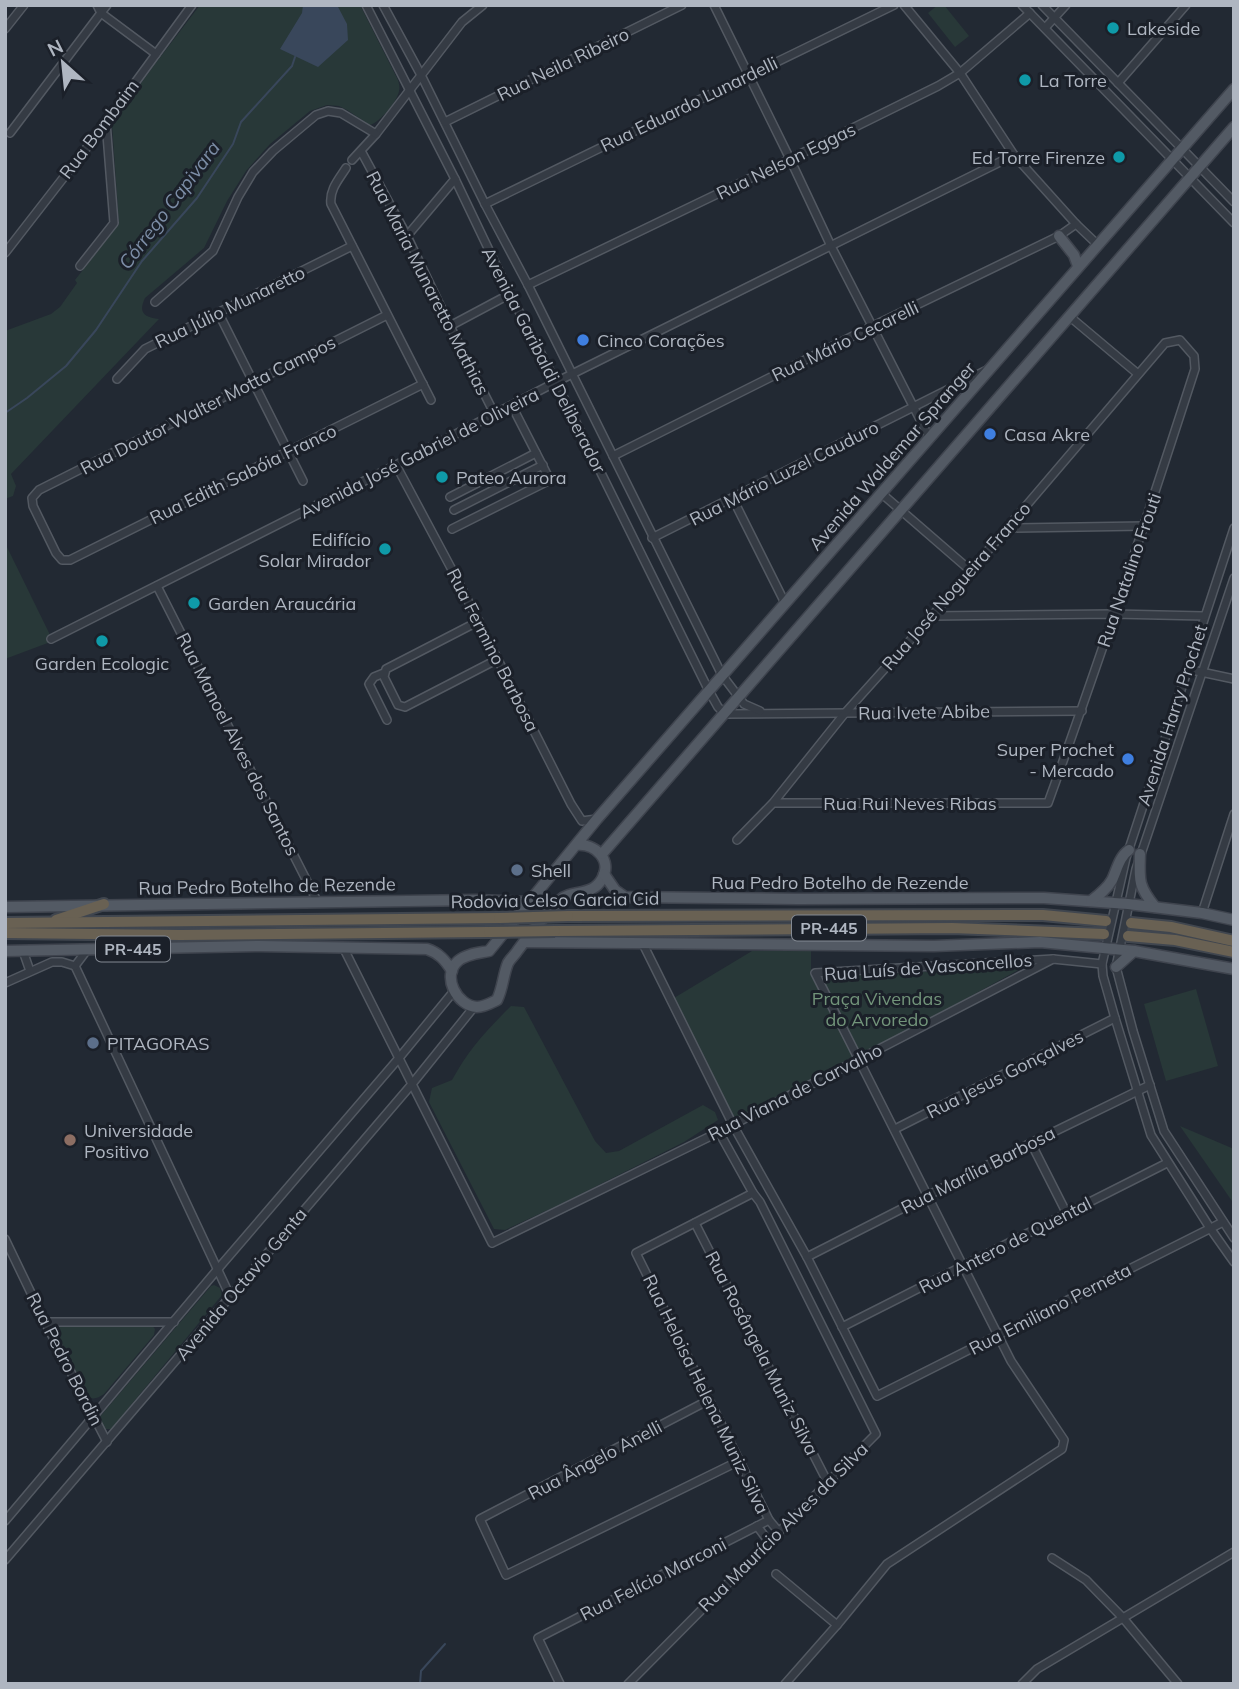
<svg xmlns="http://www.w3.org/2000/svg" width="1239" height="1689" viewBox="0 0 1239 1689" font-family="Mulish,sans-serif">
<rect width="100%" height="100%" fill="#222933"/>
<g fill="#283838">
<path d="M200 5H360L398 80C399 84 400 87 399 91 397 102 380 122 370 125L347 110 339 106 327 105 310 111 270 144 246 171 227 201 204 248 145 298C138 313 144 317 159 319L11 474 16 486 13 496 5 499V331L51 314 60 307 77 283 75 280 119 224 112 124 152 68Z"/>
<polygon points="938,5 944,5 969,36 955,47 928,13"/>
<polygon points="5,543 53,641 5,659"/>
<polygon points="752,951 811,951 811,972 854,1060 734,1120 674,998"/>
<polygon points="1022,968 861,1056 821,976"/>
<polygon points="1196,989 1218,1066 1166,1081 1144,1004"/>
<path d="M511 1006 524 1007 595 1141 606 1153 619 1151 703 1105 715 1112 718 1120 684 1142 563 1203 505 1230 494 1229 429 1102 432 1088 452 1080C469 1049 486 1031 511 1006Z"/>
<polygon points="1180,1126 1234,1149 1234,1204"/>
<polygon points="214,1285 220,1288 222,1295 111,1429 106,1429 100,1425 98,1419 211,1286"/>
<path d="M151 1324 155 1329 154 1335 104 1394C98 1398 94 1400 87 1397L60 1342 58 1328 62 1325Z"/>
</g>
<polygon fill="#39475b" points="303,5 337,5 347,24 348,40 318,67 280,49 302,13"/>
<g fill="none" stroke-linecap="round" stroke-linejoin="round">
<g stroke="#39475b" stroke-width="2">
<polyline points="5,413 27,398 66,366 96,330 142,261 197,198 233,144 241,122 292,66 295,57"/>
<polyline points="420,1684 421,1671 445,1644"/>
</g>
<defs>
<g id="minor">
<polyline points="97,5 101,13 156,54"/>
<polyline points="366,5 455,179 510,294 556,382 709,691 718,707 725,714 1082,711"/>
<polyline points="383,5 421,75 485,204 528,285 722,675 744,704 760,711"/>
<polyline points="714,5 790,159 831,246 929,437"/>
<polyline points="904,5 960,73 1014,155 1076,224 1098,245"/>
<polyline points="1022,5 1234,223"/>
<polyline points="1042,5 1234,202"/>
<polyline points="1045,28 1066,5"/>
<polyline points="5,29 24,5"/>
<polyline points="1118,83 1186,5"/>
<polyline points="445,122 682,5"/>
<polyline points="10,133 107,5"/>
<polyline points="361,151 407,236 450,326 495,415"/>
<polyline points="352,160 376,134 462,22 483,5"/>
<path d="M346 168C339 179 329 190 331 204L431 400"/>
<polyline points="485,204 894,5"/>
<polyline points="407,236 455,179"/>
<polyline points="5,253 99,132 192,5"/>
<polyline points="80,266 114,223 106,122"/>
<polyline points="528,285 790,159 938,86 960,73 1030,13"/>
<polyline points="155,302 213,251 238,197 253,172 273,151 316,115 328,111 341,113 376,134"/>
<polyline points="219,314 303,481"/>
<polyline points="387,315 39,490 32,498 33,506 56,553 62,560 70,560 423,384"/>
<polyline points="1069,316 1138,374"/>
<polyline points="450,326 510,294"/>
<polyline points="117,379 145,349 352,246"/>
<polyline points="613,456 873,326 1059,236 1076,224"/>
<polyline points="396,465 458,581 571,804 582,821 597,819"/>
<polyline points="881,493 971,571"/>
<polyline points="450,497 536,453"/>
<polyline points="733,499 785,603"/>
<polyline points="454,510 543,465"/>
<polyline points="1008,528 1144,526"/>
<polyline points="1234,528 1126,858 1102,964 1103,976 1115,1018 1151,1135 1210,1228 1234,1262"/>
<polyline points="452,529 550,480 512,406"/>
<polyline points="652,538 987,370"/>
<polyline points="1234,578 1136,869 1116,967 1133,1031 1164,1131 1234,1238"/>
<polyline points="157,586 317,901"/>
<polyline points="932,616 1114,614 1204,616"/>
<polyline points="479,621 386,669 384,677 398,705 405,707 498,659"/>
<polyline points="51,639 396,465 556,382 1014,155"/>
<polyline points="1187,669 1234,679"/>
<polyline points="384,673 374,677 369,684 387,720"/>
<path d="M737 840 773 803 845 713 932 616 1165 343 1180 340 1194 356 1195 369C1148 515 1100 659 1048 803H773"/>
<polyline points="1202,913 1234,814"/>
<polyline points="643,944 733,1125 807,1257 877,1396 1223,1222"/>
<polyline points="343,947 492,1243 719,1132 1053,959 1102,964"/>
<polyline points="23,951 30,971"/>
<polyline points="75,966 230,1296"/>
<polyline points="75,966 87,950"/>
<polyline points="5,983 52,962 62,962 75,966"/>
<polyline points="895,1129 1115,1018"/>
<polyline points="1031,1143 1067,1214"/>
<polyline points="753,1193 636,1253 769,1520 779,1532"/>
<polyline points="695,1223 828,1483"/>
<polyline points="5,1239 45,1322 107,1442"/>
<polyline points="807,1257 1031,1143 1150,1085"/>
<polyline points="45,1322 174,1322"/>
<polyline points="842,1327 1167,1163"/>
<polyline points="709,1400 480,1519 506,1575 739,1461"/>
<polyline points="5,1521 217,1270 399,1058 454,991"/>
<polyline points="757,1526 769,1542"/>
<polyline points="1052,1558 1086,1580 1123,1618 1178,1684"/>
<polyline points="5,1560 412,1084 474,1007"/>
<polyline points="776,1574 837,1625"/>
<polyline points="560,1684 538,1638 769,1520"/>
<polyline points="628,1684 876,1434 760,1202 753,1193 719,1132"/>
<polyline points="785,1684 837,1625 887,1564 1062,1449 1064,1440 1011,1361 815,973 1053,959"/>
<polyline points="1022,1684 1037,1669 1234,1552"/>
</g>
<g id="major">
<polyline points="1059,236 1074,255 1078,266"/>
<path d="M576 845C595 843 613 860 602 879 592 897 572 889 560 900 544 915 531 933 518 950 515 955 510 959 508 963 503 975 503 988 497 1000 491 1003 484 1007 477 1007 457 1006 441 976 458 961 466 954 479 953 489 951L597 819 1234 89"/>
<polyline points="602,854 1234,127"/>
<path d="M1140 854C1139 880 1138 886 1155 907"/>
<polyline points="604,874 615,890 625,897 798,899 1044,898 1128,904 1202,913 1234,920"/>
<path d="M1091 901C1099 895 1107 889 1112 880 1117 870 1119 857 1129 850"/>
<polyline points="5,907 476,900 530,902"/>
<polyline points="524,942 934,946 1040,942 1134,951 1234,969"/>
<path d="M5 951 260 946 427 949C439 953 445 960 452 971"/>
<polyline points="1116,967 1134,951"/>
</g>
<g id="highway">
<polyline points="568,916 1043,915 1106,921"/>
<polyline points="56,920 104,904"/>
<polyline points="5,923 499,918"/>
<polyline points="1131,923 1171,927 1234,941"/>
<polyline points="555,931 952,928 1104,934"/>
<polyline points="5,933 181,935 489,932"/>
<polyline points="1128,936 1175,940 1234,952"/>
</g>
</defs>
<use href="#minor" stroke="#535962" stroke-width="10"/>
<use href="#major" stroke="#3f444e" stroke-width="13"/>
<use href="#highway" stroke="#40464f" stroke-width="14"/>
<use href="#minor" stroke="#353b44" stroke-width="7"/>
<use href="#major" stroke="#535a64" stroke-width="10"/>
<use href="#highway" stroke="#696153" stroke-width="10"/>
<defs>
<g id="highway-bridge">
<polyline points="499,918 568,916"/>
<polyline points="489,932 555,931"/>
</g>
</defs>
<use href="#highway-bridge" stroke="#40464f" stroke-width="14" stroke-linecap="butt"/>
<use href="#highway-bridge" stroke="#696153" stroke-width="10"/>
</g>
<g fill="#0f9aa8" stroke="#1b2029" stroke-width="2.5">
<circle cx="1113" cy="28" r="7"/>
<circle cx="1025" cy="80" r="7"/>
<circle cx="1119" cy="157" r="7"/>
<circle cx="442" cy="477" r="7"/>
<circle cx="385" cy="549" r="7"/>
<circle cx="194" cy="603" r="7"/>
<circle cx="102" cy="641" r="7"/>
</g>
<g fill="#3f7fe0" stroke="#1b2029" stroke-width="2.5">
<circle cx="583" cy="340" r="7"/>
<circle cx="990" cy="434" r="7"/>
<circle cx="1128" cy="759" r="7"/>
</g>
<g fill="#5c6f8a" stroke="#1b2029" stroke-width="2.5">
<circle cx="517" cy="870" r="7"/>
<circle cx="93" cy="1043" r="7"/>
</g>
<circle fill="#8d6e63" stroke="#1b2029" stroke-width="2.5" cx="70" cy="1140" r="7"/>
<g text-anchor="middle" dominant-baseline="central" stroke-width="6" stroke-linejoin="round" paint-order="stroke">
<g fill="#1b2029" stroke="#838993" stroke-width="2">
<rect x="792" y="915.5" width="74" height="25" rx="5"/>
<rect x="96" y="936.5" width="74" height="25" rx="5"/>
</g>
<g font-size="16" font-weight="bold" fill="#afb6c1">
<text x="829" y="928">PR-445</text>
<text x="133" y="949">PR-445</text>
</g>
<g font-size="18" fill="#afb6c1" stroke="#1b2029" text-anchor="start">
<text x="1127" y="28">Lakeside</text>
<text x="1039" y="80">La Torre</text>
<text x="1105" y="157" text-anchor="end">Ed Torre Firenze</text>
<text x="597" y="340">Cinco Corações</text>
<text x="1004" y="434">Casa Akre</text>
<text x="456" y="477">Pateo Aurora</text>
<text x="371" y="539" text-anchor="end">Edifício<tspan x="371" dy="21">Solar Mirador</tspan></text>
<text x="208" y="603">Garden Araucária</text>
<text x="102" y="663" text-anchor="middle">Garden Ecologic</text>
<text x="1114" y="749" text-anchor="end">Super Prochet<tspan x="1114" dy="21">- Mercado</tspan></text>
<text x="531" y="870">Shell</text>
<text x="107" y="1043">PITAGORAS</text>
<text x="84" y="1130">Universidade<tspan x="84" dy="21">Positivo</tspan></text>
</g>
<g font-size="18" fill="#afb6c1" stroke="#1b2029">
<text transform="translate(563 64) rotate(-26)">Rua Neila Ribeiro</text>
<text transform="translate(689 104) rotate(-26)">Rua Eduardo Lunardelli</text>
<text transform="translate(99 129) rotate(-53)">Rua Bombaim</text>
<text transform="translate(786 161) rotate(-26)">Rua Nelson Eggas</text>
<text transform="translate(428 283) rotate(63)">Rua Maria Munaretto Mathias</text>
<text transform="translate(230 307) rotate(-26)">Rua Júlio Munaretto</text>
<text transform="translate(845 341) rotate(-26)">Rua Mário Cecarelli</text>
<text transform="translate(544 360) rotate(63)">Avenida Garibaldi Deliberador</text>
<text transform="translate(208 405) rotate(-27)">Rua Doutor Walter Motta Campos</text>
<text transform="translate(419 453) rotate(-27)">Avenida José Gabriel de Oliveira</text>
<text transform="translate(892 456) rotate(-49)">Avenida Waldemar Spranger</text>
<text transform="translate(784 473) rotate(-27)">Rua Mário Luzel Cauduro</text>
<text transform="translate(243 474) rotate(-26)">Rua Edith Sabóia Franco</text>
<text transform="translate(1129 570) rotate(-71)">Rua Natalino Frouti</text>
<text transform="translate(956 586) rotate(-49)">Rua José Nogueira Franco</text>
<text transform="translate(493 650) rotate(63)">Rua Fermino Barbosa</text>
<text transform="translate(924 712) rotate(-1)">Rua Ivete Abibe</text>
<text transform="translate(1172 715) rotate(-72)">Avenida Harry Prochet</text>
<text transform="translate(238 744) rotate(63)">Rua Manoel Alves dos Santos</text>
<text x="910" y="803">Rua Rui Neves Ribas</text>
<text x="840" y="882">Rua Pedro Botelho de Rezende</text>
<text transform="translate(267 886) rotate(-1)">Rua Pedro Botelho de Rezende</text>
<text transform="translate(555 900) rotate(-1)">Rodovia Celso Garcia Cid</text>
<text transform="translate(928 967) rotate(-4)">Rua Luís de Vasconcellos</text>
<text transform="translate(1005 1074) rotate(-27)">Rua Jesus Gonçalves</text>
<text transform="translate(795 1092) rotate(-27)">Rua Viana de Carvalho</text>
<text transform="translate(978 1170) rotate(-27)">Rua Marília Barbosa</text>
<text transform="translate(1005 1245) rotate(-27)">Rua Antero de Quental</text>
<text transform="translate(241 1284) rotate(-50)">Avenida Octavio Genta</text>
<text transform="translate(1050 1309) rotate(-27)">Rua Emiliano Perneta</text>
<text transform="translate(762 1353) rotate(63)">Rua Rosângela Muniz Silva</text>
<text transform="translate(65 1359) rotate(63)">Rua Pedro Bordin</text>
<text transform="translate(706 1394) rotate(64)">Rua Heloisa Helena Muniz Silva</text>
<text transform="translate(595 1460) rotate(-28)">Rua Ângelo Anelli</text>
<text transform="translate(783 1527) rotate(-45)">Rua Maurício Alves da Silva</text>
<text transform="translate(653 1579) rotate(-27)">Rua Felício Marconi</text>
</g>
<g font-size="18" fill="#72947a" stroke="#1b2029">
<text x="877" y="998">Praça Vivendas<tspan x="877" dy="21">do Arvoredo</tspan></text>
</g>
<g font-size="19" font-style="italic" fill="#7c8da6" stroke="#1b2029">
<text transform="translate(169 205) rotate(-53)">Córrego Capivara</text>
</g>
</g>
<rect width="1239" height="1689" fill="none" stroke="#afb6c1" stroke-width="14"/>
<g transform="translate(63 63) rotate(333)" stroke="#1b2029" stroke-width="5" paint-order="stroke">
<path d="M0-5L12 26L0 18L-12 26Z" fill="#afb6c1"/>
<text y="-10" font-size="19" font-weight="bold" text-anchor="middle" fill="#afb6c1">N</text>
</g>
</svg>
